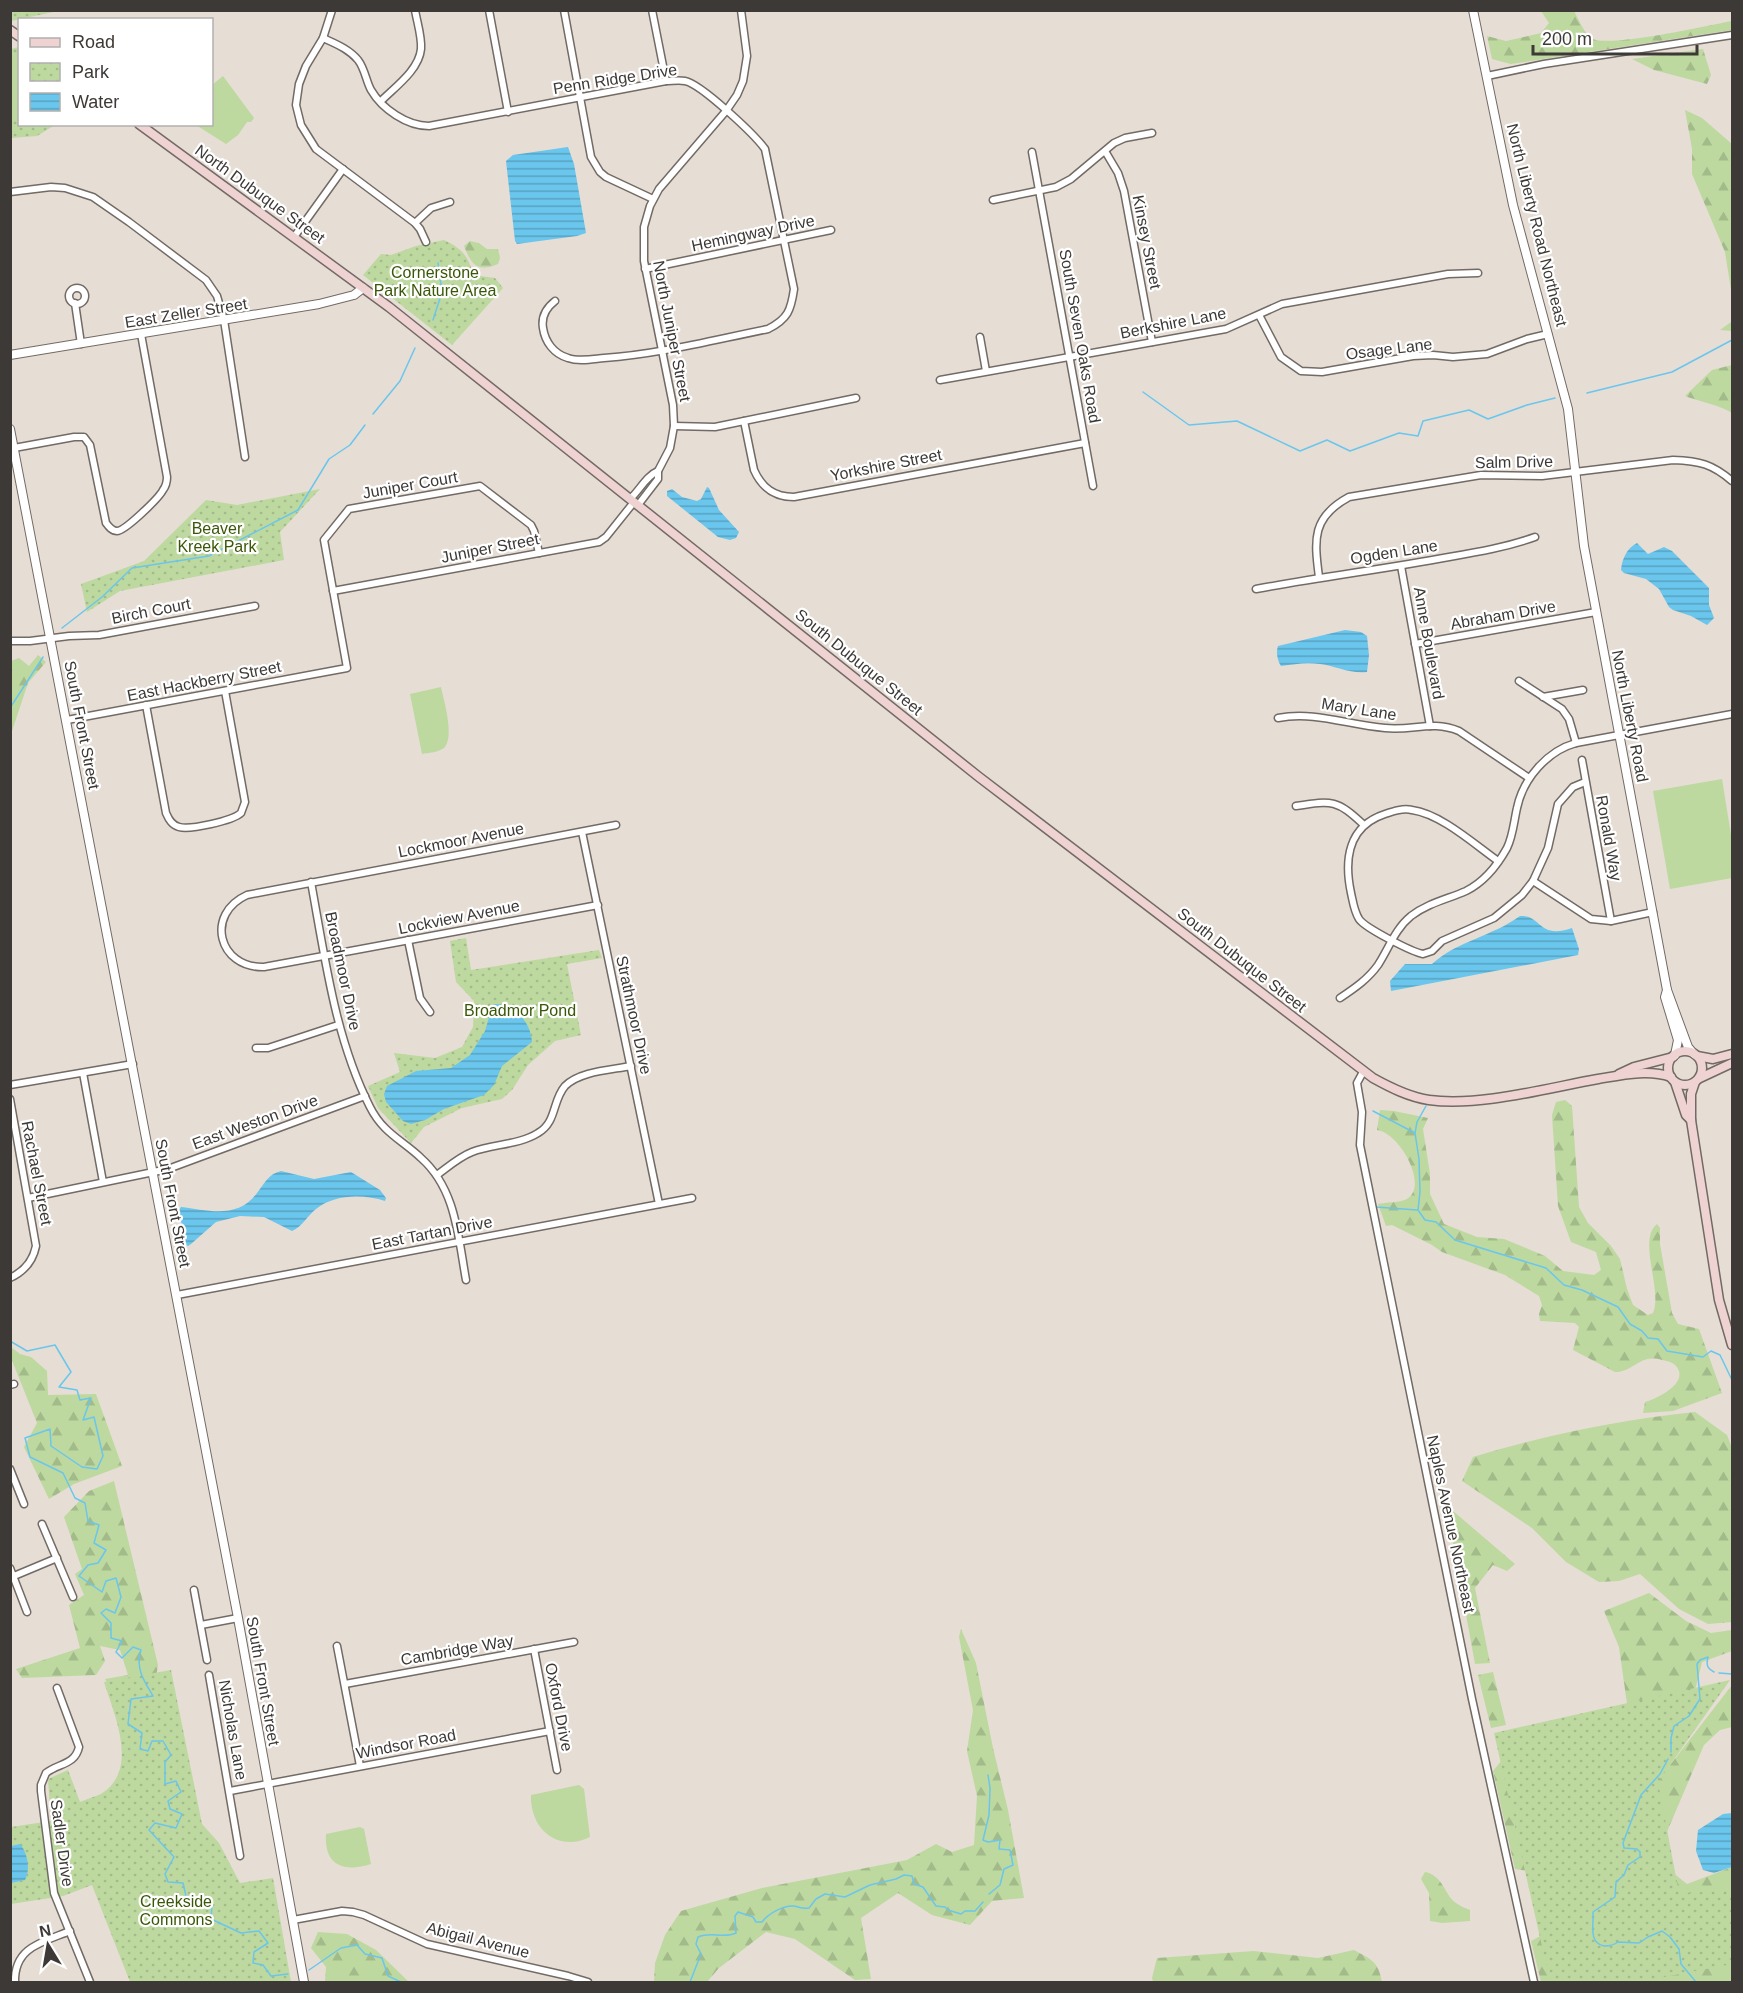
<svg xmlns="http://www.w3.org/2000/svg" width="1743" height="1993" viewBox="0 0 1743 1993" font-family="Arial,sans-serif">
<defs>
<pattern id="forest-firs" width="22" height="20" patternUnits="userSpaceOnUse" patternTransform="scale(1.5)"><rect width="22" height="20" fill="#bdd99f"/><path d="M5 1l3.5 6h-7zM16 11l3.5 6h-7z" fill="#a3bb8a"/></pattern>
<pattern id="park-dots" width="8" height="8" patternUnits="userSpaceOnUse" patternTransform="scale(1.5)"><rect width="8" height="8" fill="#bdd99f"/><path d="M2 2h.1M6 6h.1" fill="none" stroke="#a3bb8a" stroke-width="1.8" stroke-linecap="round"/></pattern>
<pattern id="water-rules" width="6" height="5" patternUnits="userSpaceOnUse" patternTransform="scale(1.5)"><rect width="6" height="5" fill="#6ac6ec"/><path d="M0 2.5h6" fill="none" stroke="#58a2c0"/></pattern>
</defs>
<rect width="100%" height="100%" fill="#e6ddd5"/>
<g fill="url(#forest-firs)">
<path d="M1541 11H1574C1578 18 1584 33 1591 38 1605 49 1710 25 1732 21V30L1511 64 1492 59 1487 36 1506 41 1541 33 1549 23Z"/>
<polygon points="1703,49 1711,75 1707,84 1654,70 1632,59"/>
<polygon points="1685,110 1702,118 1732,144 1732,331 1720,330 1731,322 1732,296 1725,252 1692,174 1692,149"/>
<path d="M470 241 479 243 487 249H498L500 258 498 264C477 273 471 264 464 246Z"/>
<path d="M1732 365V413C1722 406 1698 401 1685 396L1712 370Z"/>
<polygon points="38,655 46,662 28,683 11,734 11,661 19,658 29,666"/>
<path d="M1565 1100 1572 1106 1579 1207 1588 1223 1611 1246 1620 1259 1627 1289 1633 1305 1648 1315 1653 1313C1663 1290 1637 1240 1657 1224L1660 1228V1244L1672 1313 1678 1324 1699 1329 1722 1393 1673 1411 1643 1413 1645 1402C1656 1399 1692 1382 1675 1365 1672 1362 1667 1361 1662 1360 1640 1353 1634 1372 1615 1372L1573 1350 1579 1327 1575 1323 1540 1321 1539 1314 1542 1305 1539 1296 1505 1275 1442 1252 1432 1245 1392 1225 1386 1226 1378 1204C1387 1202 1399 1203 1407 1199 1429 1186 1400 1133 1377 1130L1380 1110 1394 1111 1428 1118 1423 1129 1430 1174V1194L1444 1224 1477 1237 1504 1239 1545 1256 1563 1271 1594 1275 1601 1270 1596 1252 1571 1242 1558 1206 1552 1115 1556 1102Z"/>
<polygon points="11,1347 20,1354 31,1357 47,1371 48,1395 96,1394 122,1466 74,1484 49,1499 24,1447 37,1423 11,1358"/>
<path d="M1695 1412 1727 1435 1732 1448V1622L1708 1624 1679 1609 1640 1574 1619 1581 1599 1582 1566 1562 1532 1528 1462 1481 1473 1457C1545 1435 1620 1420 1695 1412Z"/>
<polygon points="114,1481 158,1665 137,1802 108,1684 105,1679 128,1675 120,1650 100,1646 105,1661 96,1675 22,1678 16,1669 80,1648 69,1605 84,1595 75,1574 82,1569 64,1517 89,1491"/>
<polygon points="1446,1505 1515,1564 1507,1571 1493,1565 1475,1588 1490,1663 1475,1664"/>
<polygon points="1649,1593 1686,1621 1711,1633 1732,1630 1732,1651 1702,1662 1692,1703 1535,1872 1515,1869 1493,1771 1502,1760 1632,1739 1619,1647 1604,1611"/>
<polygon points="961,1629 976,1663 993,1748 1008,1810 1024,1898 992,1901 970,1925 932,1915 898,1893 861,1918 871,1979 855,1980 795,1939 766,1932 719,1968 707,1982 654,1982 655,1963 665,1935 681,1911 762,1888 907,1860 936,1844 952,1852 974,1845 977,1796 967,1751 973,1710 959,1637"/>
<polygon points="1493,1672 1506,1725 1491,1728 1478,1675"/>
<polygon points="1732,1685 1732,1727 1720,1730 1704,1745 1660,1848 1662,1864 1687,1884 1732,1867 1732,1982 1541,1982 1531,1941 1597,1906 1650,1791"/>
<path d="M1425 1872C1443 1875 1445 1896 1456 1903 1460 1906 1465 1908 1470 1910V1921L1442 1923 1430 1921 1429 1893 1421 1879Z"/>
<polygon points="318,1932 347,1934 376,1950 409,1982 325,1982 326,1967 311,1948"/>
<path d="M1354 1950C1372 1960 1378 1961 1382 1982H1153L1152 1978 1157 1958 1254 1951 1318 1958Z"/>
</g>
<g fill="url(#park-dots)">
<polygon points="11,10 58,10 58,11 11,21"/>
<polygon points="19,47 20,124 55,125 37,136 11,138 11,49"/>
<path d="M444 240C461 248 469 256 473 275L495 278 503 288 452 345 363 275 381 254 391 255 416 246Z"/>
<polygon points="320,489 280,532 284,560 120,591 87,612 81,584 144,561 206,500 237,505"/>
<polygon points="466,938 471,970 599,950 602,958 567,964 581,1035 555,1041 528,1065 512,1090 502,1099 462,1108 424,1127 411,1143 378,1108 368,1086 400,1072 394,1053 435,1058 462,1047 473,1027 474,1001 456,982 450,941"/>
<path d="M171 1670 202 1824 219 1843 240 1883 273 1878 291 1982H130L92 1885 63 1896 11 1904V1827L51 1821 48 1779 68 1770 80 1802C86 1799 95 1797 101 1794 140 1770 114 1714 104 1682Z"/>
<polygon points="1730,1680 1658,1782 1679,1893 1732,1891 1732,1964 1659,1978 1660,1982 1550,1982 1494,1733"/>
</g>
<g fill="#bdd99f">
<polygon points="15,57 20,59 20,114 10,113 11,59"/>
<polygon points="223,76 254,118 251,122 247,122 238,135 226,144 196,125 212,124 212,85"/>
<path d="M441 687C444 701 455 738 444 748 439 752 428 753 422 754L410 694Z"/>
<polygon points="1722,779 1732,841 1732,878 1670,889 1653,791"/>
<path d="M579 1785 584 1789 590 1837C585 1839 578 1842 572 1842 545 1843 530 1819 531 1795Z"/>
<path d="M360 1827 364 1829 371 1864C343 1873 324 1865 326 1834Z"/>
</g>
<g fill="url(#water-rules)">
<polygon points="568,147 574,164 586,233 577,236 517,244 515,241 506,161 513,155"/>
<polygon points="707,487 709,488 719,510 739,532 736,538 730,540 718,537 667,496 667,491 672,489 682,497 697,501 701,499"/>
<path d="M1637 543 1648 554 1664 547 1672 551 1709 588V605L1714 618 1707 625 1691 616 1673 610 1669 607 1659 589 1646 579 1624 573 1621 570C1622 559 1627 548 1637 543Z"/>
<path d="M1345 630 1361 632 1367 636 1369 655 1367 672C1350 674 1336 666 1320 664 1306 662 1295 664 1281 666 1277 660 1276 652 1278 646Z"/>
<path d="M1520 916C1542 915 1538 940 1572 928L1579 949 1578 955 1391 991 1390 981 1405 964H1432C1457 941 1493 936 1520 916Z"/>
<path d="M493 1004C514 1003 531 1022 532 1042L502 1066 494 1085 484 1095 444 1109 425 1120 411 1124 403 1121 386 1102 384 1094 387 1086 416 1071 451 1068 470 1055 485 1031Z"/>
<path d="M281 1171 314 1179 351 1172 380 1190 386 1198 385 1201C364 1194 334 1194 316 1209 307 1216 303 1226 292 1231L264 1217 240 1216 216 1222 191 1244 188 1246 185 1244 179 1210 181 1207C207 1210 238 1220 257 1193 265 1183 268 1174 281 1171Z"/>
<polygon points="1732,1813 1732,1867 1714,1873 1703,1870 1696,1851 1698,1830 1723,1814"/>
<path d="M20 1844C27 1852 31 1869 25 1880L11 1883V1846Z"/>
</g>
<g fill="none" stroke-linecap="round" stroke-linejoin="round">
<g stroke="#6ac6ec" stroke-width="1.5">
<polyline points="433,320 442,292 438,263"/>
<polyline points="1143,392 1189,425 1237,421 1300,451 1327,440 1350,451 1399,433 1418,436 1423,421 1469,410 1488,419 1527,405 1555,398"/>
<polyline points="1587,393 1672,372 1732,340"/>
<polyline points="373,414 400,381 415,348"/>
<polyline points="62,628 102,597 132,568 209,556 298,510 329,459 350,445 365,425"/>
<polyline points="10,708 43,657"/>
<polyline points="1426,1106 1417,1122 1415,1133 1419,1159 1420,1192 1418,1210 1425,1220 1436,1222 1455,1240 1546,1268 1564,1285 1582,1290 1618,1307 1630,1324 1642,1331 1648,1338 1658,1339 1667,1351 1703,1357 1711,1351 1720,1355 1732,1380"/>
<polyline points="1373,1111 1415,1133"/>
<polyline points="1376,1207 1417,1210"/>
<path d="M10 1341 27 1351 55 1345 71 1372 59 1387 77 1390 80 1400 91 1398 83 1420 94 1417 103 1456 97 1469 82 1467 51 1446 50 1429 25 1438 30 1457 63 1473 75 1498 85 1503 88 1521 99 1525 94 1543 106 1550 98 1563 88 1565 79 1576 102 1592 106 1581 116 1578 121 1597 115 1613 106 1609 101 1613 111 1623V1638L122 1641 116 1652 122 1658 133 1647 141 1650C135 1668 144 1681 153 1696L131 1699 128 1724 142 1733 140 1749 148 1751 152 1741H163L171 1755 165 1762V1784L176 1781 181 1792 168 1801 170 1809 182 1814 176 1828 155 1823 149 1830 174 1857 165 1874 168 1882 183 1883 186 1896 212 1905 211 1919 241 1933 259 1931 268 1943 254 1952 253 1963 263 1965 271 1976 288 1974"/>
<polyline points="1719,1673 1732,1674"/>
<path d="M1671 1752V1738L1674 1726 1689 1716 1700 1699 1697 1664 1700 1660 1708 1657C1706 1665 1707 1668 1714 1672"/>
<path d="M1668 1759 1660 1774 1641 1795 1623 1843 1624 1848 1637 1849 1640 1852V1857L1628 1865 1624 1875 1616 1882 1615 1897 1593 1912C1594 1924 1588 1943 1604 1946 1610 1946 1614 1945 1618 1942L1639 1943 1648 1937 1662 1931 1670 1937 1679 1949 1681 1964 1696 1982"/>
<polyline points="988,1775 990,1788 989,1815 983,1840 988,1842 1000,1840 999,1849 1010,1850 1013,1865 1004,1869 1000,1885 989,1894"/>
<polyline points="309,1970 341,1948 357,1945 365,1954 382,1958 388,1976 401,1982"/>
<path d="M690 1982 701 1954 696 1944 698 1937C712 1931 723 1939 736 1933L735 1916 738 1912 753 1917 756 1922H762C768 1914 783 1905 794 1906 800 1907 802 1909 809 1908L816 1899 825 1894 845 1897 870 1885 896 1879 904 1875 912 1876 914 1884 923 1887 936 1906 945 1907 948 1910 961 1914 965 1911H975L983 1902"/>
</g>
<defs>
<g id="minor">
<polyline points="332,10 323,38 306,66 299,84 296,105 301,125 316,149 415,223 420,229 426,242"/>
<polyline points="489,10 508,112"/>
<polyline points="564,10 591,157 600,172 606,177 653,199"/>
<polyline points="652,10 666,81"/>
<path d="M323 38C336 44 349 49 358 60 365 69 366 81 371 90 382 109 407 126 429 126L666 81C672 81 679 80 685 81 701 84 754 134 765 149L794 289C791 310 788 319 768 329 713 340 660 354 604 358 593 359 579 362 568 358 554 354 545 342 543 328 541 316 546 308 555 301"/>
<polyline points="1487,76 1544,64 1732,35"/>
<path d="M381 101C395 87 419 70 421 49 422 37 417 22 415 10"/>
<polyline points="1105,151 1118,173 1124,191 1152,342"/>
<polyline points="1032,152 1093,486"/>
<polyline points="10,192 51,187 65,188 93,197 129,222 206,280 217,296 224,320 245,457"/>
<polyline points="993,200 1056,187 1071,179 1114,143 1125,138 1152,133"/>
<polyline points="415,223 431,208 450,202"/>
<polyline points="294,237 343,169"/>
<polyline points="645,269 831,230"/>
<circle cx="77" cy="296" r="8"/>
<polyline points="75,303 81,344"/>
<polyline points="1259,315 1281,357 1301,371 1322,372 1413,356 1433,355 1453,357 1487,354 1527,339 1548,334"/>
<polyline points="980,337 986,371"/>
<polyline points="940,380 1226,329 1282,304 1448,274 1478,273"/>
<path d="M744 421 754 470C762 488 774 497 794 497L1085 443"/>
<polyline points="674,426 715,427 856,398"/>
<path d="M14 448 74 437H84L90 445 106 523C109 527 112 531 117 531 125 531 159 498 163 490 166 486 167 481 167 477L141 334"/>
<path d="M630 499C640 490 646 476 658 471"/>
<polyline points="638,505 658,479 658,471 670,448 674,426 673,405 644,261 644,227 650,206 659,189 726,111 737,95 743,81 747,56 741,10"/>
<polyline points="1401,566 1430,726"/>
<path d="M1319 577C1314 539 1312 517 1349 497L1481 475 1542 476 1673 460C1700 461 1712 464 1732 481"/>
<path d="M1256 589C1320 577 1385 569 1449 557 1478 552 1507 547 1535 537"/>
<polyline points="333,591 599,542 606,537 634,502"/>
<polyline points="10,641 30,641 69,636 99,635 255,606"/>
<polyline points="1415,644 1596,612"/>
<polyline points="1519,681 1562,709 1569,719 1576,743"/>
<polyline points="1543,697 1583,690"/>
<path d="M146 705 166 813C169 820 172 825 179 827 190 830 232 821 241 813L245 802 225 691"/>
<path d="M1278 718C1315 711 1348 725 1385 728 1413 731 1432 720 1459 731L1529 778"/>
<polyline points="67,720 347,668 324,540 349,509 480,486 531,525 534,531 539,553"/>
<polyline points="1582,760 1611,921"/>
<path d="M1296 806C1333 800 1337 800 1364 825"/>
<polyline points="582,832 659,1204"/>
<path d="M1498 861C1474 844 1441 814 1412 810 1403 808 1394 811 1385 814 1348 826 1344 860 1351 893 1353 902 1354 911 1359 919 1365 928 1412 952 1423 954L1432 951 1442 941 1494 918 1522 895 1533 881 1548 848 1558 804 1573 787 1585 782"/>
<polyline points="1533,881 1591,919 1611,921 1653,912"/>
<path d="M311 882C325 958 335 1038 370 1107 383 1133 402 1140 421 1158 456 1189 458 1236 466 1280"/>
<path d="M598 905 264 967C218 968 205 914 247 895L616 825"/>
<polyline points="408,940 420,998 430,1012"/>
<path d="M1340 998C1355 988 1368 979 1378 965 1389 948 1395 929 1411 916 1428 903 1448 899 1466 891 1484 882 1497 866 1507 848 1513 836 1514 821 1517 808 1523 779 1547 751 1576 743L1732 714"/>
<polyline points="256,1048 268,1048 338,1025"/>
<polyline points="1363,1072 1357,1083 1362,1112 1360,1145 1472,1699 1534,1982"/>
<polyline points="83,1073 103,1182"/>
<polyline points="10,1085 133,1064"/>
<path d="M10 1099 36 1246C33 1261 25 1271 10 1278"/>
<path d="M437 1175C448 1167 459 1157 472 1152 492 1144 519 1145 538 1133 557 1122 552 1101 565 1086 580 1071 611 1070 631 1066"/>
<polyline points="28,1198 168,1169 365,1096"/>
<polyline points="177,1295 692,1198"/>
<polyline points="10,1385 14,1384"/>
<polyline points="10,1469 24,1504"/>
<polyline points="42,1524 73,1597"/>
<polyline points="10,1568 27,1612"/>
<polyline points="14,1576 57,1558"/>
<polyline points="194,1590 207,1660"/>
<polyline points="201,1625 238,1618"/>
<polyline points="337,1646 360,1766"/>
<polyline points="534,1649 557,1770"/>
<polyline points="209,1675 240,1856"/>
<polyline points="345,1684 574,1642"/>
<path d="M57 1688 79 1747C75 1765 59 1763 46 1773L41 1785V1791L54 1893 90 1982"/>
<polyline points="230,1791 550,1731"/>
<polyline points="293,1920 342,1911 353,1912 364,1915 427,1944 568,1976 588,1982"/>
<path d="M15 1982C14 1947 43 1942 70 1931"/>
</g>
<g id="tertiary">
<polyline points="1473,10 1513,205 1568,409 1584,546 1667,990 1688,1047 1694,1054"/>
<polyline points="10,355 319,304 354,295 363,288"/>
<polyline points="10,429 238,1618 304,1982"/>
<polyline points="1667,990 1665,997 1678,1040 1675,1055"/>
</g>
<g id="secondary">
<polyline points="10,30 20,37"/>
<path d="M139 124 389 307 979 777 1373 1078C1391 1088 1409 1097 1429 1100 1480 1107 1547 1088 1598 1079 1622 1075 1648 1069 1671 1077"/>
<circle cx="1685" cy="1068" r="17"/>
<polyline points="1697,1056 1713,1059 1732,1054"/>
<polyline points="1619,1074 1634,1067 1673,1057"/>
<polyline points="1700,1078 1732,1063"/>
<polyline points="1675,1082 1686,1115 1691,1120"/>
<polyline points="1695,1082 1691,1094 1691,1120 1719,1300 1732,1345"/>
</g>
</defs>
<use href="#minor" stroke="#726a64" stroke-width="9"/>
<use href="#tertiary" stroke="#726a64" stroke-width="10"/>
<use href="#secondary" stroke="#726a64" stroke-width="11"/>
<use href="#minor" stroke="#fff" stroke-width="6"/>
<use href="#tertiary" stroke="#fff" stroke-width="8"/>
<use href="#secondary" stroke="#eed3d2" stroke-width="8"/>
</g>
<g text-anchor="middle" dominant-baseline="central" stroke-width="4.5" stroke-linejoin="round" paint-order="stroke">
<g font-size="16" fill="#3d3936" stroke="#fff">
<text transform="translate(615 79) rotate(-9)">Penn Ridge Drive</text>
<text transform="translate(260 194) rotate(36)">North Dubuque Street</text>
<text transform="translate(1537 225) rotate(76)">North Liberty Road Northeast</text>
<text transform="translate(753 233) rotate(-12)">Hemingway Drive</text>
<text transform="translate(1147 242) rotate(79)">Kinsey Street</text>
<text transform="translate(186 313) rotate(-9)">East Zeller Street</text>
<text transform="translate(1173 323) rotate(-11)">Berkshire Lane</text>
<text transform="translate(672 331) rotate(79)">North Juniper Street</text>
<text transform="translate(1080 336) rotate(80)">South Seven Oaks Road</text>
<text transform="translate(1389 349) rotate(-7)">Osage Lane</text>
<text transform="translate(1514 462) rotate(-1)">Salm Drive</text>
<text transform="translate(886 465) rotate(-11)">Yorkshire Street</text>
<text transform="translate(410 485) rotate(-10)">Juniper Court</text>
<text transform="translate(490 548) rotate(-11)">Juniper Street</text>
<text transform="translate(1394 552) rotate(-9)">Ogden Lane</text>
<text transform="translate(151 611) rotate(-11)">Birch Court</text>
<text transform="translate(1503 615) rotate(-10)">Abraham Drive</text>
<text transform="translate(1429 643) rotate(80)">Anne Boulevard</text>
<text transform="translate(859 662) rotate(39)">South Dubuque Street</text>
<text transform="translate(204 681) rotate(-11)">East Hackberry Street</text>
<text transform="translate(1359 709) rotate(9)">Mary Lane</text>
<text transform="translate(1630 716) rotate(79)">North Liberty Road</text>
<text transform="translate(82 725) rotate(79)">South Front Street</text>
<text transform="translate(1609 838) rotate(80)">Ronald Way</text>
<text transform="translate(461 840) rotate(-11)">Lockmoor Avenue</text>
<text transform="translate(459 917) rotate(-11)">Lockview Avenue</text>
<text transform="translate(1242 960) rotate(38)">South Dubuque Street</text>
<text transform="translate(343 971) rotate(78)">Broadmoor Drive</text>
<text transform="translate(634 1015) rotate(78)">Strathmoor Drive</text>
<text transform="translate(255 1122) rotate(-20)">East Weston Drive</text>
<text transform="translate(37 1173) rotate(79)">Rachael Street</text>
<text transform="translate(173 1203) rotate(79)">South Front Street</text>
<text transform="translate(432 1233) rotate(-11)">East Tartan Drive</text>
<text transform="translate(1451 1524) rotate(78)">Naples Avenue Northeast</text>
<text transform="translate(457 1650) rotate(-10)">Cambridge Way</text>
<text transform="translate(263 1681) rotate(80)">South Front Street</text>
<text transform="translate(559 1707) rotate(79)">Oxford Drive</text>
<text transform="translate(233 1730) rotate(80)">Nicholas Lane</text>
<text transform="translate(406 1744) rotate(-11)">Windsor Road</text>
<text transform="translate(62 1843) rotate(82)">Sadler Drive</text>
<text transform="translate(478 1940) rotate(14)">Abigail Avenue</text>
</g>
<g font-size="16" fill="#3a5707" stroke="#fff">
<text x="435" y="272">Cornerstone<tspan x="435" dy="18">Park Nature Area</tspan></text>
<text x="217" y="528">Beaver<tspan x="217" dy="18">Kreek Park</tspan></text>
<text x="520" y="1010">Broadmor Pond</text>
<text x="176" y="1901">Creekside<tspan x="176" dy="18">Commons</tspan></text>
</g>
</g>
<rect width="1743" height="1993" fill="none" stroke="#3d3936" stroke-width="24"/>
<rect x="18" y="18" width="195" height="108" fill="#ffffff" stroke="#b1b0af" stroke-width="1.5"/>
<rect x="30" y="38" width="30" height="9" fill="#eed3d2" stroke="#b1b0af" stroke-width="1.5"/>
<text x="72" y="48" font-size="18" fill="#3d3936">Road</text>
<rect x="30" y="63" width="30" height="18" fill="url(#park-dots)" stroke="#b1b0af" stroke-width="1.5"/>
<text x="72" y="78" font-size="18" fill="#3d3936">Park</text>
<rect x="30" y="93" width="30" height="18" fill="url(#water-rules)" stroke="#b1b0af" stroke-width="1.5"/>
<text x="72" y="108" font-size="18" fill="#3d3936">Water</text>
<g transform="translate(48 1945) rotate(349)" stroke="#ffffff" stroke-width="4.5" paint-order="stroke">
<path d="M0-4.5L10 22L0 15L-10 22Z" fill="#3d3936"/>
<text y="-9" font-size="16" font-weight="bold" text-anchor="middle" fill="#3d3936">N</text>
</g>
<path d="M1533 45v9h164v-9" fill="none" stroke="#3d3936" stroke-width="3"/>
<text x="1542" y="45" font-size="18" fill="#3d3936" stroke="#ffffff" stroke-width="4.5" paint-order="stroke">200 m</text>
</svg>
